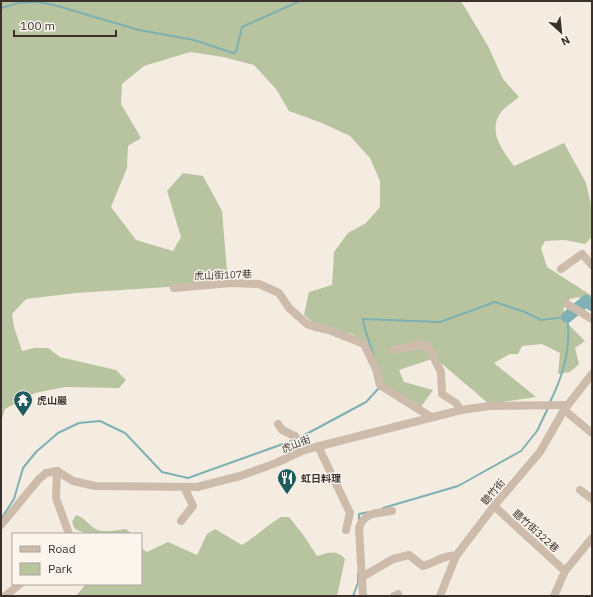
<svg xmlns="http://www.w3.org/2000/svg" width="593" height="597" viewBox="0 0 593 597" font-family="'IBM Plex Sans','Noto Sans TC',sans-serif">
<rect width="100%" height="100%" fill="#f4ebe1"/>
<g fill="#b8c4a0">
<path d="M1 1H461L488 46 503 79 519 97C514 101 507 106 502 111 486 130 503 151 514 166L564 143 586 183 592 209V237L585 244 565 240 545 241 541 248 547 267 592 296V310L579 297 570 299 564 307 563 319 585 341 575 348 579 364 570 372 558 374 560 353 542 344 522 346 518 354H510L494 363 536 397 489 404 435 358 399 370 404 382 433 390 418 411 381 382 372 367 370 347 352 334 320 329 304 315 309 292 332 285 334 252 348 233 366 223 380 207V181L370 158 350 136 322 123 289 111 276 89 254 65 223 57 190 52 144 66 122 84 121 104 141 138 128 146 127 168 111 207 136 240 173 251 181 237 167 191 183 173 203 176 222 211 228 283 76 293 26 299 12 314 14 327 22 351 34 348H48L60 357 116 370 126 380 119 388 65 387 35 393 5 409 1 421Z"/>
<path d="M76 515C85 518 87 523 94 528 102 534 117 530 126 529L132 534H87L75 529 72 522Z"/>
<path d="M281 517H289L304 536 317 556C329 553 336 549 345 559L337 596H76L86 584H141V548L147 552 168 542 197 555 207 534 215 529 242 545C256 537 267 525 281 517Z"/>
</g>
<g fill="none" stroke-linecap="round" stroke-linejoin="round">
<g stroke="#7fb0b2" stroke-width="2">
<polyline points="1,8 18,3 37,2 54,5 139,30 194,40 233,53 236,52 242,27 300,1"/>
<path d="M374 357 365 329 363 319 440 322 495 302 525 312 541 320 567 317C572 347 563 376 550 402"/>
<polyline points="299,438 366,402 379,388"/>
<polyline points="383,508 458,486 521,451 537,431 548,408"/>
<polyline points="1,519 14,499 23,468 36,452 58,433 79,423 100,421 125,433 162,472 188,478 294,440"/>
<polyline points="359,522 359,514 369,512"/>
<polyline points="353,596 358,583 358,574"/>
</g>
<polyline stroke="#7fb0b2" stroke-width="12" points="567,317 586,301 592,305"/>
<g stroke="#cdbbac" stroke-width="8">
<polyline points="561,269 582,254 592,265"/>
<polyline points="174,288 231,283 259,284 279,293 289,308 307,324 315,327 329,330 364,344 376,369 380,385 431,417"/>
<polyline points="567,304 592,319"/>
<polyline points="393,350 420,345 428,346 441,372 442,394 456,403 461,410"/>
<polyline points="564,410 592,433"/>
<polyline points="278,424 282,430 295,436 304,450"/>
<polyline points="318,446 350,513 346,530"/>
<polyline points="57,471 73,481 95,486 197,487 240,476 276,463 304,450 461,410 489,406 567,405"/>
<polyline points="57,471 56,498 69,534"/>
<polyline points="580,490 592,499"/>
<polyline points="494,506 565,571"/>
<polyline points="181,521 193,506 184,487"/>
<polyline points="1,525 39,479 46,473 57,471"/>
<path d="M362 577 393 559 409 555 423 566C434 563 446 554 456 556"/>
<polyline points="5,596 20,584"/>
<path d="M363 596 359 528C364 512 377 513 392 511"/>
<polyline points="394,596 398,594"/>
<polyline points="440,596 456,556 494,506 540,452 564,410 592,374"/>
<polyline points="554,596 565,571 592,538"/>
</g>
</g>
<defs>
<symbol id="temple-pin" viewBox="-11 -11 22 30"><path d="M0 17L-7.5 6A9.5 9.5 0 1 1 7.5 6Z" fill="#1f5a5e" stroke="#fbf5ee"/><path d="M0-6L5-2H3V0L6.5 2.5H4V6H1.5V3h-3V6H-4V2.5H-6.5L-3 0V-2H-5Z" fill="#fff"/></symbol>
<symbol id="restaurant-pin" viewBox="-11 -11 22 30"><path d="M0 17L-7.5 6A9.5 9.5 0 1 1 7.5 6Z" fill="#1f5a5e" stroke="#fbf5ee"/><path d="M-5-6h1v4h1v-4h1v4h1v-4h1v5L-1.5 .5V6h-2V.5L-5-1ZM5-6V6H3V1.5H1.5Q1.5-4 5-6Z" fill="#fff"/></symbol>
</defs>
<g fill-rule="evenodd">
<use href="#temple-pin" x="12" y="389" width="22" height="30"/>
<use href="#restaurant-pin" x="276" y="467" width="22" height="30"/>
</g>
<g text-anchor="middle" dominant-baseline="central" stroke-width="3" stroke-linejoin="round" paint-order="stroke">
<g font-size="10" fill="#3b302b" stroke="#fbf5ee">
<text transform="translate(223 275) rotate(-2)">虎山街107巷</text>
<text transform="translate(296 444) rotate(-21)">虎山街</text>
<text transform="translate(493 492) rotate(-50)">聽竹街</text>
<text transform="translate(536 531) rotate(42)">聽竹街322巷</text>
</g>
<g font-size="10" font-weight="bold" fill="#3b302b" stroke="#fbf5ee" text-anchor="start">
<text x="37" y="400">虎山巖</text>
<text x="301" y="478">虹日料理</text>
</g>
</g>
<rect width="593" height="597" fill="none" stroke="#3b302b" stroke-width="4"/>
<rect x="12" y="533" width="130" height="52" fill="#fbf5ee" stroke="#aea6a0"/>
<rect x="20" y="546" width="20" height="6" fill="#cdbbac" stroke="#aea6a0"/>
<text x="48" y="553" font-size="12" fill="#3b302b">Road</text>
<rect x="20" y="563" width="20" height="12" fill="#b8c4a0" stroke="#aea6a0"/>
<text x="48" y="573" font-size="12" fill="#3b302b">Park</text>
<g transform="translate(561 32) rotate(153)" stroke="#fbf5ee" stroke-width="3" paint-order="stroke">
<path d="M0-3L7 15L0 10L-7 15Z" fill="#3b302b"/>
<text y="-6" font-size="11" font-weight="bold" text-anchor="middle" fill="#3b302b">N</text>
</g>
<path d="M14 30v6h102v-6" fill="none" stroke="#3b302b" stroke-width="2"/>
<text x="20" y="30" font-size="12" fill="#3b302b" stroke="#fbf5ee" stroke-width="3" paint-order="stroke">100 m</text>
</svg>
